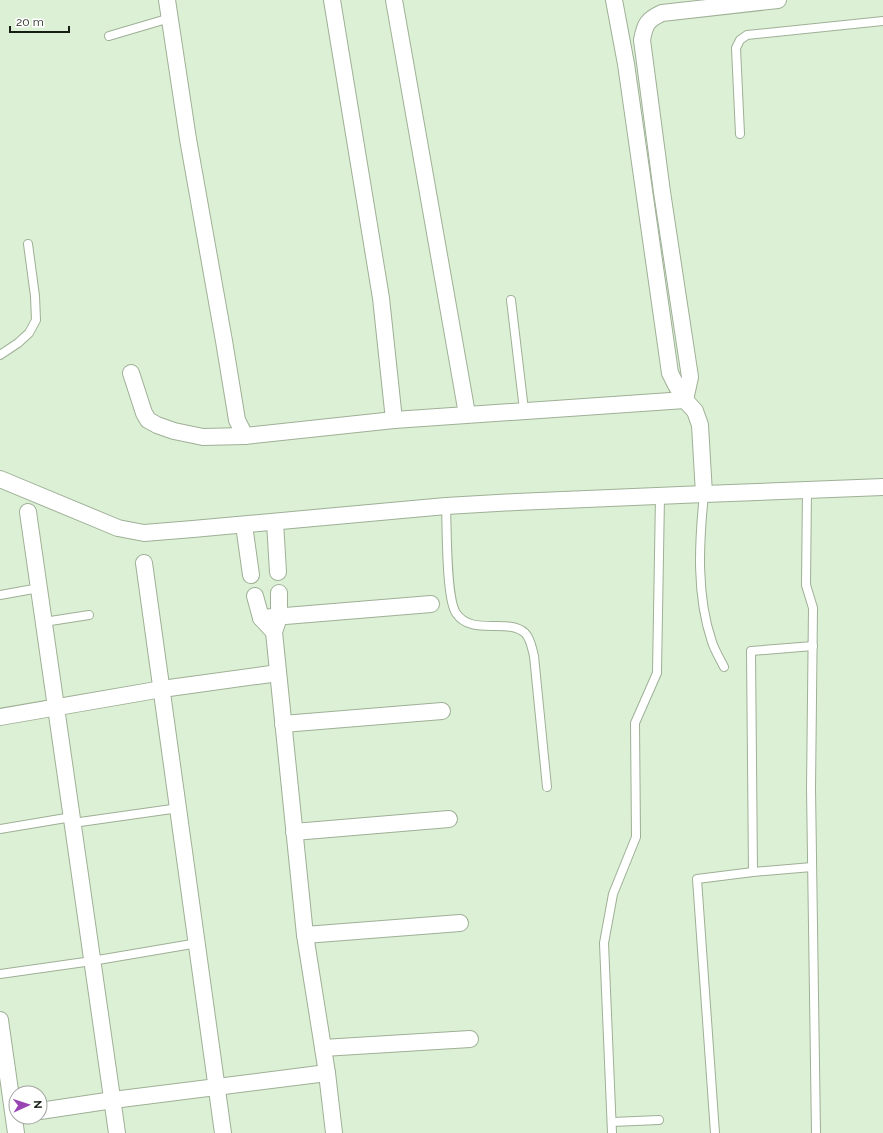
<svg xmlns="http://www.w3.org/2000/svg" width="883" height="1133" viewBox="0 0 883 1133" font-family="Raleway,sans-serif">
<rect width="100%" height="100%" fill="#dcf0d5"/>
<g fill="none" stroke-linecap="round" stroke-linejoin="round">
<defs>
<g id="service">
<polyline points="109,36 170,18"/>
<polyline points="740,134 736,48 740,40 747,35 883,21"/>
<polyline points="511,300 524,410"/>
<polyline points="0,355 18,343 29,333 36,320 35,296 28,244"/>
<polyline points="807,490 806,585 813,608 811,788 816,1133"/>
<path d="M704 494C699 543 696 595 712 642 715 651 720 659 724 667"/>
<path d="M446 506C447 528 446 598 456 613 472 637 507 617 525 633 531 639 532 649 534 656L547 787"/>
<polyline points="0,595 39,588"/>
<polyline points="44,622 89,615"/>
<polyline points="73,823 179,808"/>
<polyline points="0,829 72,817"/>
<polyline points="812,867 753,872 751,651 813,646"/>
<polyline points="0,974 92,961 198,943"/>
<polyline points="612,1122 659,1120"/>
<polyline points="612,1133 604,943 613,894 636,837 635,723 657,673 660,496"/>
<polyline points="715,1133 697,879 753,872"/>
</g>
<g id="minor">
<polyline points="167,0 188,139 224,341 237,420 245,436"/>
<polyline points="332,0 381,298 394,420"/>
<polyline points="394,0 467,414"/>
<polyline points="614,0 626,64 670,373 676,385 685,400 695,411 700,425 704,494"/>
<path d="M131 373 144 413 148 420 157 425 174 431 203 437 245 436 394 420 685 400 690 377 662 192 642 40C645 24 647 20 662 13L778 0"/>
<polyline points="0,479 118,528 144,533 193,529 446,506 516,502 704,494 883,487"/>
<polyline points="28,512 117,1133"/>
<polyline points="275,522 278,572"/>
<polyline points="244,525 251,575"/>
<polyline points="144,563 223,1133"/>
<polyline points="255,596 261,618 274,632 279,617 279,593"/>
<polyline points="261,618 431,604"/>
<polyline points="274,632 305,935 327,1073 334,1133"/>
<polyline points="0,717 162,689 278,673"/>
<polyline points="283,724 442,711"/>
<polyline points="294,832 449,819"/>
<polyline points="305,935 460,923"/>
<polyline points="0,1020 16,1133"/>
<polyline points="323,1048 470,1039"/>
<polyline points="40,1111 113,1100 327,1073"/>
</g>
</defs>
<use href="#service" stroke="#9eb096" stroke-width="10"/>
<use href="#minor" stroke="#9eb096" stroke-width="18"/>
<use href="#service" stroke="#fff" stroke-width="8"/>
<use href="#minor" stroke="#fff" stroke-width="16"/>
</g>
<g transform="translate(28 1105) rotate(87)"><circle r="19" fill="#ffffff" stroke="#a2a5a1"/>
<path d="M0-3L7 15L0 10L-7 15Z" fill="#9845b3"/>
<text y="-6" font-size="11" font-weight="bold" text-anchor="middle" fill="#161d13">N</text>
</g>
<path d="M10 26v6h59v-6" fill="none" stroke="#161d13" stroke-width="2"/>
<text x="16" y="26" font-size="12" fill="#161d13" stroke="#ffffff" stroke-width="3" paint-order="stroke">20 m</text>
</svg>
